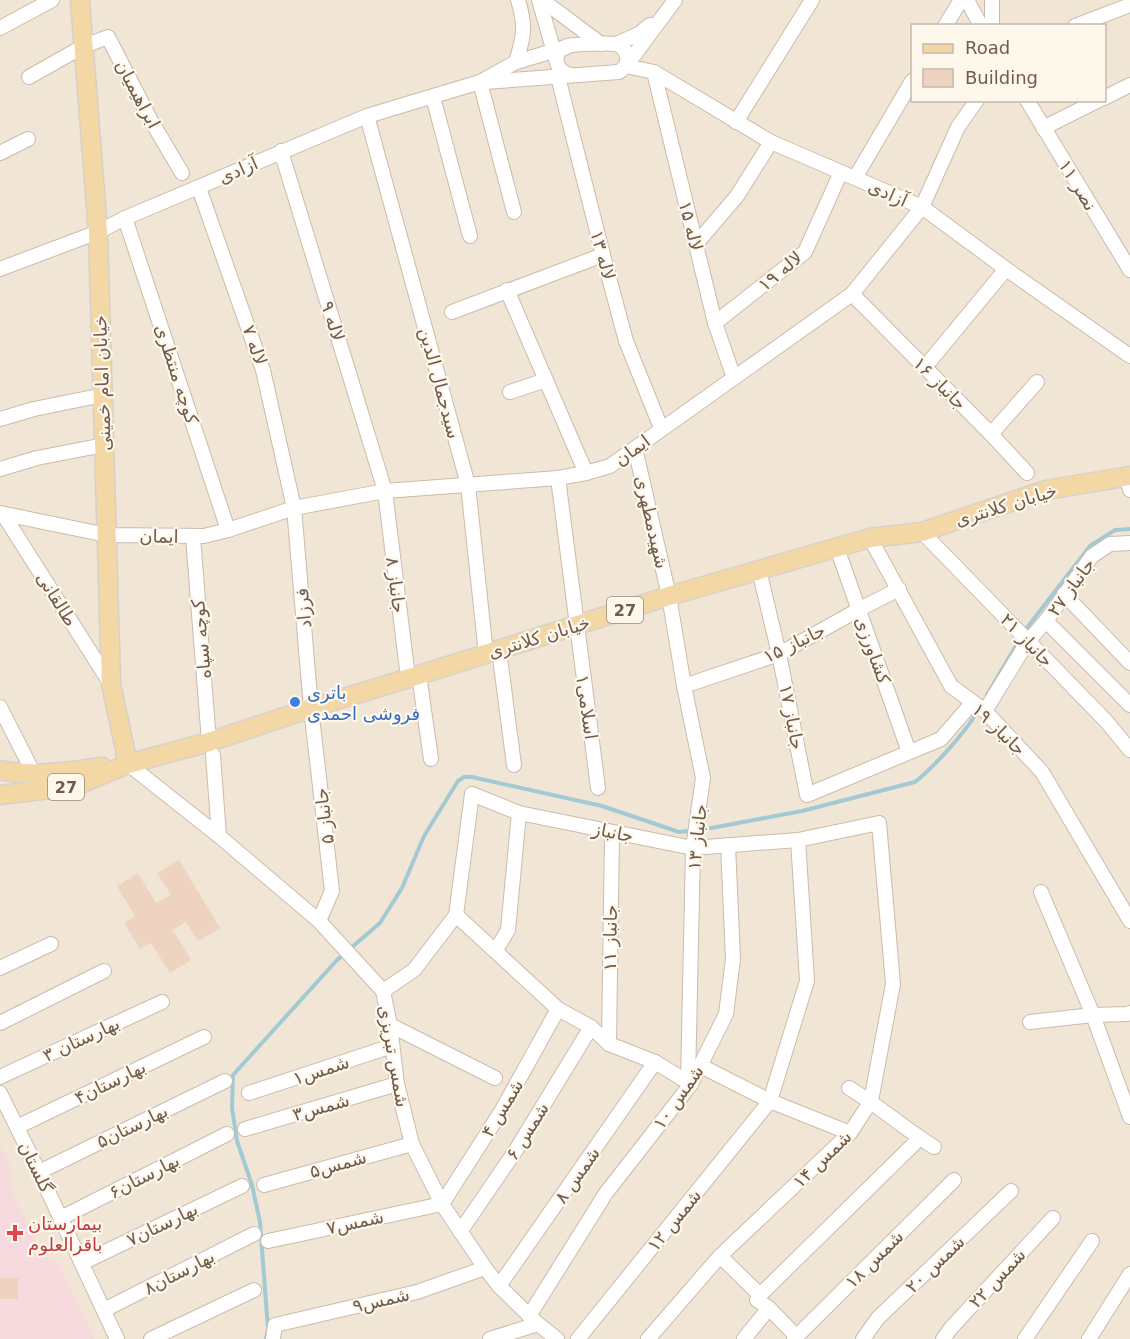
<svg xmlns="http://www.w3.org/2000/svg" width="1130" height="1339" viewBox="0 0 1130 1339" font-family="'DejaVu Sans','Noto Sans Arabic',sans-serif">
<rect width="100%" height="100%" fill="#faf3e6"/>
<path fill="#f1e5d5" fill-rule="evenodd" d="M0 0H1130V1339H0ZM912 26H1104V100H912Z"/>
<polygon fill="#f7dadd" points="0,1145 13,1171 8,1184 42,1256 57,1261 95,1339 0,1339"/>
<g fill="none" stroke-linecap="round" stroke-linejoin="round">
<g stroke="#a3cad3" stroke-width="4">
<polyline points="987,695 1026,629 1090,546 1115,530 1130,529"/>
<path d="M266 1339 268 1329 260 1222 252 1185 237 1141 232 1108 233 1075 337 960 380 923 402 888 424 836 458 781 464 777H472L602 806 679 832 706 829 802 811 915 782C936 765 965 733 979 709"/>
</g>
</g>
<g fill="#edd3c0">
<polygon points="179,860 220,928 198,941 186,922 173,930 191,960 170,973 151,943 140,949 124,923 135,916 117,886 138,873 156,903 171,895 157,873"/>
<rect x="0" y="1278" width="18" height="21"/>
</g>
<g fill="none" stroke-linecap="round" stroke-linejoin="round">
<defs>
<g id="minor">
<polyline points="539,0 556,59"/>
<polyline points="542,0 601,44"/>
<polyline points="675,0 626,66 654,72 771,142 922,207 1006,269 1130,356"/>
<polyline points="967,0 981,26"/>
<polyline points="945,26 961,0"/>
<polyline points="992,26 992,0"/>
<polyline points="1075,26 1130,5"/>
<polyline points="0,28 52,0"/>
<polyline points="616,44 639,34 650,25"/>
<path d="M516 62C524 36 526 26 518 0"/>
<polyline points="654,72 715,323 734,378"/>
<polyline points="29,77 84,46 108,37 150,119 182,173"/>
<polyline points="558,77 603,255 626,341 661,428"/>
<polyline points="480,82 514,212"/>
<path d="M485 82 619 72C631 64 630 50 616 44 606 43 576 44 567 46 550 52 555 74 573 75"/>
<polyline points="433,97 470,236"/>
<polyline points="1104,98 1130,85"/>
<polyline points="1027,100 1130,270"/>
<polyline points="367,116 468,485 486,654"/>
<polyline points="736,122 812,0"/>
<polyline points="1043,128 1099,100"/>
<polyline points="281,151 385,491 408,678"/>
<polyline points="0,153 28,139"/>
<polyline points="855,178 912,81"/>
<polyline points="199,188 263,370 294,508 311,708 332,891 319,921"/>
<polyline points="125,218 228,530"/>
<polyline points="696,244 737,196 771,142"/>
<polyline points="0,269 98,232 125,218 367,116 480,82 516,62 567,47"/>
<polyline points="507,290 586,473"/>
<polyline points="852,294 991,434 1027,473"/>
<polyline points="452,312 603,255"/>
<polyline points="715,323 805,252 841,172"/>
<polyline points="925,367 1006,269"/>
<polyline points="510,392 546,380"/>
<polyline points="0,419 34,409 103,395"/>
<polyline points="991,434 1037,382"/>
<polyline points="635,448 669,596 684,686 703,778 693,848 688,1082"/>
<polyline points="0,469 37,458 104,445"/>
<polyline points="1127,477 1130,490"/>
<polyline points="558,478 598,788"/>
<polyline points="0,513 107,535 204,536 228,530 294,508 385,491 558,478 586,473 610,466 852,294 922,207 958,127 977,100"/>
<polyline points="3,514 110,683"/>
<polyline points="922,532 1106,721 1130,750"/>
<polyline points="193,537 209,742"/>
<polyline points="870,538 951,686 985,711 1042,772 1130,921"/>
<polyline points="837,548 909,752"/>
<polyline points="759,570 779,654 807,795 941,739 972,703"/>
<polyline points="1064,594 1130,663"/>
<polyline points="1046,621 1130,705"/>
<polyline points="499,650 514,765"/>
<polyline points="419,675 431,759"/>
<polyline points="684,686 779,654 858,610 899,589"/>
<polyline points="0,707 34,774"/>
<polyline points="985,711 1028,641 1046,621 1092,556 1110,544 1130,543"/>
<polyline points="213,755 219,836"/>
<polyline points="128,764 219,836 319,921 383,991 390,1025 397,1084 412,1144 442,1204 485,1268 499,1286 538,1324 557,1339"/>
<polyline points="1041,892 1093,1015 1130,1117"/>
<polyline points="456,915 472,794 519,813 693,848 798,840 879,823 893,984 871,1101 850,1133 720,1256 648,1339"/>
<polyline points="456,915 558,1009 591,1027 609,1044 655,1062 691,1084"/>
<polyline points="496,950 508,930 519,813"/>
<polyline points="0,968 51,944"/>
<polyline points="383,991 414,970 456,915"/>
<polyline points="1030,1022 1093,1015 1127,1014 1130,1013"/>
<polyline points="0,1023 104,971"/>
<polyline points="390,1025 495,1078"/>
<polyline points="609,1044 612,832"/>
<polyline points="701,1066 770,1101 850,1133"/>
<polyline points="0,1077 162,1002"/>
<path d="M849 1088C879 1106 905 1129 934 1147"/>
<polyline points="0,1093 39,1172 117,1339"/>
<polyline points="249,1093 392,1046"/>
<polyline points="17,1127 204,1037"/>
<polyline points="245,1129 397,1084"/>
<polyline points="39,1172 225,1081"/>
<polyline points="264,1185 412,1144"/>
<polyline points="61,1218 227,1134"/>
<polyline points="460,1232 516,1150 591,1027"/>
<polyline points="268,1241 442,1204 502,1110 558,1009"/>
<polyline points="720,1256 760,1295"/>
<polyline points="82,1263 242,1186"/>
<polyline points="499,1286 655,1062"/>
<polyline points="104,1310 254,1234"/>
<polyline points="529,1316 606,1193 691,1084 726,1014 733,959 728,845"/>
<polyline points="797,1337 769,1308 757,1300 760,1295 920,1138"/>
<polyline points="151,1339 254,1290"/>
<polyline points="273,1339 275,1325 417,1292 485,1268"/>
<polyline points="490,1339 538,1324"/>
<polyline points="578,1339 770,1101 807,981 798,840"/>
<polyline points="744,1339 769,1308"/>
<polyline points="794,1339 954,1180"/>
<polyline points="863,1339 878,1318 1011,1191"/>
<polyline points="943,1339 951,1328 1053,1218"/>
<polyline points="1025,1339 1092,1241"/>
<polyline points="1089,1339 1130,1274"/>
</g>
<g id="major">
<polyline points="80,0 98,232 111,684 128,764"/>
<path d="M0 770C34 777 68 772 102 767"/>
<polyline points="0,795 75,786 128,764 209,742 311,708 419,675 669,596 870,538 922,532 1046,490 1130,476"/>
</g>
</defs>
<use href="#minor" stroke="#cbbbad" stroke-width="16"/>
<use href="#major" stroke="#d7d1cd" stroke-width="21"/>
<use href="#minor" stroke="#fff" stroke-width="14"/>
<use href="#major" stroke="#f3d7a4" stroke-width="18"/>
</g>
<circle fill="#3f7fe0" stroke="#fdf7ec" stroke-width="2" cx="295" cy="702" r="6"/>
<path fill="#e0444e" stroke="#fdf7ec" stroke-width="2" d="M12 1224h6v6h6v6h-6v6h-6v-6h-6v-6h6z"/>
<g text-anchor="middle" dominant-baseline="central" stroke-width="4.5" stroke-linejoin="round" paint-order="stroke">
<g fill="#fdf7ec" stroke="#9b8a7d" stroke-width="1.5">
<rect x="607" y="597" width="36" height="26" rx="4.5"/>
<rect x="48" y="774" width="36" height="26" rx="4.5"/>
</g>
<g font-size="16" font-weight="bold" fill="#715b4d">
<text x="625" y="610">27</text>
<text x="66" y="787">27</text>
</g>
<g font-size="18" fill="#715b4d" stroke="#fdf7ec">
<text transform="translate(138 94) rotate(62)">ابراهیمیان</text>
<text transform="translate(238 170) rotate(-24)">آزادی</text>
<text transform="translate(1078 185) rotate(59)">نصر ۱۱</text>
<text transform="translate(888 193) rotate(24)">آزادی</text>
<text transform="translate(691 226) rotate(76)">لاله ۱۵</text>
<text transform="translate(603 255) rotate(75)">لاله ۱۳</text>
<text transform="translate(780 271) rotate(-40)">لاله ۱۹</text>
<text transform="translate(333 321) rotate(73)">لاله ۹</text>
<text transform="translate(255 345) rotate(71)">لاله ۷</text>
<text transform="translate(177 374) rotate(72)">کوچه منتظری</text>
<text transform="translate(102 383) rotate(-92)">خیابان امام خمینی</text>
<text transform="translate(440 383) rotate(75)">سیدجمال الدین</text>
<text transform="translate(940 383) rotate(45)">جانباز ۱۶</text>
<text transform="translate(632 450) rotate(-36)">ایمان</text>
<text transform="translate(1006 505) rotate(-17)">خیابان کلانتری</text>
<text transform="translate(652 522) rotate(77)">شهیدمطهری</text>
<text transform="translate(159 536) rotate(1)">ایمان</text>
<text transform="translate(396 585) rotate(83)">جانباز ۸</text>
<text transform="translate(1071 587) rotate(-54)">جانباز ۲۷</text>
<text transform="translate(57 599) rotate(58)">طالقانی</text>
<text transform="translate(303 608) rotate(-95)">فرزاد</text>
<text transform="translate(539 637) rotate(-17)">خیابان کلانتری</text>
<text transform="translate(201 639) rotate(-95)">کوچه سپاه</text>
<text transform="translate(1027 640) rotate(46)">جانباز ۲۱</text>
<text transform="translate(794 643) rotate(-26)">جانباز ۱۵</text>
<text transform="translate(873 650) rotate(70)">کشاورزی</text>
<text transform="translate(587 707) rotate(82)">اسلامی۱</text>
<text transform="translate(792 717) rotate(79)">جانباز ۱۷</text>
<text transform="translate(999 729) rotate(44)">جانباز ۱۹</text>
<text transform="translate(324 816) rotate(-97)">جانباز ۵</text>
<text transform="translate(613 832) rotate(11)">جانباز</text>
<text transform="translate(697 837) rotate(-84)">جانباز ۱۳</text>
<text transform="translate(610 938) rotate(-89)">جانباز ۱۱</text>
<text transform="translate(81 1039) rotate(-25)">بهارستان ۳</text>
<text transform="translate(394 1056) rotate(80)">شمس تبریزی</text>
<text transform="translate(321 1070) rotate(-18)">شمس۱</text>
<text transform="translate(110 1082) rotate(-26)">بهارستان۴</text>
<text transform="translate(678 1097) rotate(-55)">شمس ۱۰</text>
<text transform="translate(321 1107) rotate(-16)">شمس۳</text>
<text transform="translate(502 1108) rotate(-59)">شمس ۴</text>
<text transform="translate(132 1126) rotate(-26)">بهارستان۵</text>
<text transform="translate(527 1131) rotate(-58)">شمس ۶</text>
<text transform="translate(822 1159) rotate(-44)">شمس ۱۴</text>
<text transform="translate(338 1164) rotate(-16)">شمس۵</text>
<text transform="translate(36 1167) rotate(64)">گلستان</text>
<text transform="translate(577 1175) rotate(-55)">شمس ۸</text>
<text transform="translate(144 1176) rotate(-27)">بهارستان۶</text>
<text transform="translate(674 1220) rotate(-51)">شمس ۱۲</text>
<text transform="translate(355 1222) rotate(-12)">شمس۷</text>
<text transform="translate(162 1224) rotate(-26)">بهارستان۷</text>
<text transform="translate(874 1259) rotate(-45)">شمس ۱۸</text>
<text transform="translate(935 1264) rotate(-44)">شمس ۲۰</text>
<text transform="translate(179 1272) rotate(-27)">بهارستان۸</text>
<text transform="translate(997 1278) rotate(-47)">شمس ۲۲</text>
<text transform="translate(381 1300) rotate(-13)">شمس۹</text>
</g>
<g font-size="18" fill="#366cbe" stroke="#fdf7ec" text-anchor="start">
<text x="307" y="692">باتری<tspan x="307" dy="21">فروشی احمدی</tspan></text>
</g>
<g font-size="18" fill="#be3a42" stroke="#fdf7ec" text-anchor="start">
<text x="28" y="1223">بیمارستان<tspan x="28" dy="21">باقرالعلوم</tspan></text>
</g>
</g>
<rect x="911" y="24" width="195" height="78" fill="#fdf7ec" stroke="#c5b9ac" stroke-width="1.5"/>
<rect x="923" y="44" width="30" height="9" fill="#f3d7a4" stroke="#c5b9ac" stroke-width="1.5"/>
<text x="965" y="54" font-size="18" fill="#715b4d">Road</text>
<rect x="923" y="69" width="30" height="18" fill="#edd3c0" stroke="#c5b9ac" stroke-width="1.5"/>
<text x="965" y="84" font-size="18" fill="#715b4d">Building</text>
</svg>
